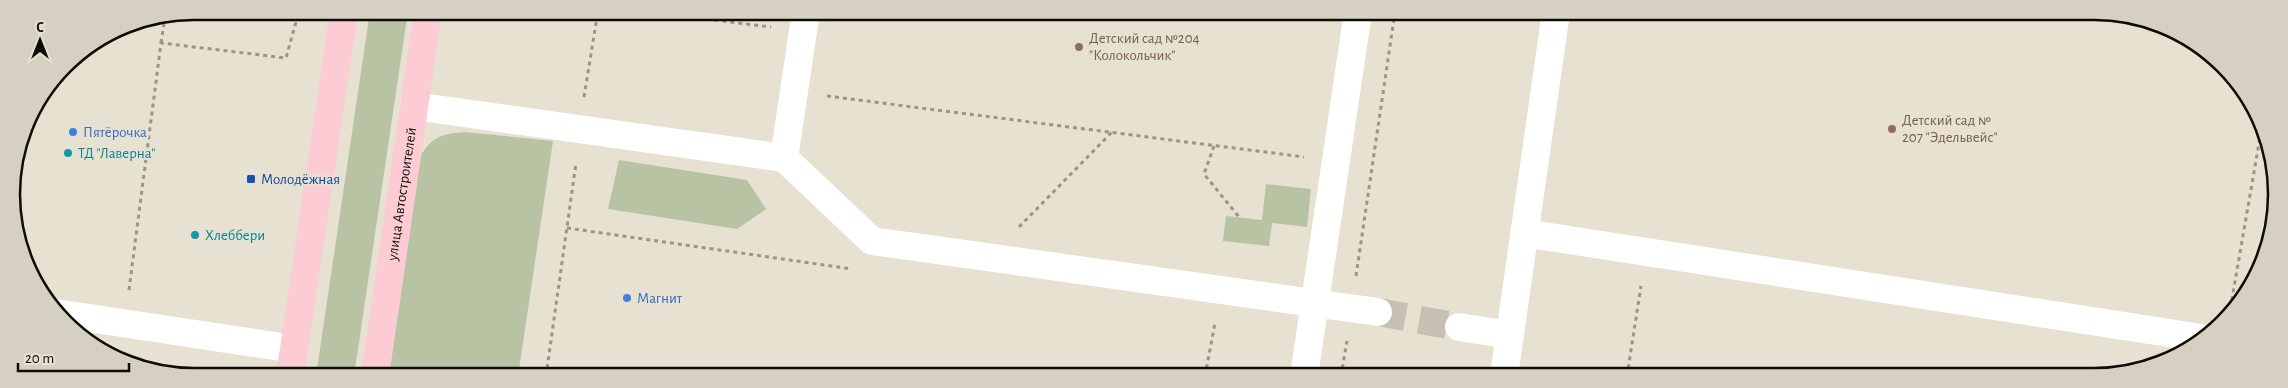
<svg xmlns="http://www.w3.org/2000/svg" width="2288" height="388" viewBox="0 0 2288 388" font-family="'Alegreya Sans',sans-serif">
<rect width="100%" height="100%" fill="#e6e1d1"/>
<g fill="#b8c3a3">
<polygon points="370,11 408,11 354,376 316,376"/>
<path d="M465 132 553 141 518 376H383L418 160C431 137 440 134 465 132Z"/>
<polygon points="619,160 747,180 766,209 737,229 608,209"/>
<polygon points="1266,184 1311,189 1307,227 1272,223 1269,246 1223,241 1226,216 1262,220"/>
</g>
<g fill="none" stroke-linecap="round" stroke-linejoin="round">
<polyline stroke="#c6c1b3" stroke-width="28" stroke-dasharray="28 14" stroke-linecap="butt" points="1378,312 1459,327"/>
<g stroke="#999589" stroke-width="3" stroke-dasharray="4 4" stroke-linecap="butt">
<polyline points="643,11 771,27"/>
<polyline points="161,43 165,17"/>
<polyline points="827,96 1304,157"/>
<polyline points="584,97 598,11"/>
<polyline points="1214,146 1204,174 1239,217"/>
<polyline points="1019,227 1112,132"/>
<polyline points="567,228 852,269"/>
<polyline points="1356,276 1395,12"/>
<polyline points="129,290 161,43 286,58 299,11"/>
<polyline points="2229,316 2262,126"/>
<polyline points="546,376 576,163"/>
<polyline points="1205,376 1215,323"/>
<polyline points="1341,376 1347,341"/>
<polyline points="1627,376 1641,286"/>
</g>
<g stroke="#fff" stroke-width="28">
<polyline points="806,11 784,158 872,241 1378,312"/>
<polyline points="414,106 784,158"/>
<polyline points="1524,233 2201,338"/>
<polyline points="56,313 294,349"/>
<polyline points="1459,327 1510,335"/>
<polyline points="1304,376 1358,12"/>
<polyline points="1504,376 1556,12"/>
</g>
<g stroke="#fccbd3" stroke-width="28">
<polyline points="290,376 344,11"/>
<path id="s1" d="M375 376 428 11"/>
</g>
</g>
<g fill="#8d6e63" stroke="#e6e1d1" stroke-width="2">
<circle cx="1079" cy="47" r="5"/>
<circle cx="1892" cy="129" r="5"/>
</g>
<g fill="#3f7fe0" stroke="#e6e1d1" stroke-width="2">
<circle cx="73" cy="132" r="5"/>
<circle cx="627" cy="298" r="5"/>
</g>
<g fill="#0f9aa8" stroke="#e6e1d1" stroke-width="2">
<circle cx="68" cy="153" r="5"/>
<circle cx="195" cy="235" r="5"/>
</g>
<rect fill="#1a4fb4" stroke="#e6e1d1" stroke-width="2" x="246" y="174" width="10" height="10" rx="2.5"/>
<g text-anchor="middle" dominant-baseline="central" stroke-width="4.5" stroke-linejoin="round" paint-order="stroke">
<g font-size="15" fill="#785e54" stroke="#e6e1d1" text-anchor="start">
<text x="1089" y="38">Детский сад №204<tspan x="1089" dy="17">"Колокольчик"</tspan></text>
<text x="1902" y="120">Детский сад №<tspan x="1902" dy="17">207 "Эдельвейс"</tspan></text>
</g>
<g font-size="15" fill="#366cbe" stroke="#e6e1d1" text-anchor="start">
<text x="83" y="132">Пятёрочка</text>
<text x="637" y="298">Магнит</text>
</g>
<g font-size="15" fill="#0d838f" stroke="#e6e1d1" text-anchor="start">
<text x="78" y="153">ТД "Лаверна"</text>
<text x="205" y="235">Хлеббери</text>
</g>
<g font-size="15" fill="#164399" stroke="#e6e1d1" text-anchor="start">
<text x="261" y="179">Молодёжная</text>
</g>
<g font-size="15" fill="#0e0c07" stroke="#e6e1d1">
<text stroke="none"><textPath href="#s1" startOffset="184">улица Автостроителей</textPath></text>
</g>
</g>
<path d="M0 0H2288V388H0ZM194 20H2094A174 174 0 0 1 2268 194V194A174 174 0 0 1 2094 368H194A174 174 0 0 1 20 194V194A174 174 0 0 1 194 20Z" fill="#d5d0c1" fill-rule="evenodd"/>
<path fill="none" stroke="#0e0c07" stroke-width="2.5" d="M194 20H2094A174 174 0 0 1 2268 194V194A174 174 0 0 1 2094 368H194A174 174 0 0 1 20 194V194A174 174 0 0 1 194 20Z"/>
<g transform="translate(40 40)" stroke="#e6e1d1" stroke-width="4" paint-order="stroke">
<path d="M0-4L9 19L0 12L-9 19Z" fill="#0e0c07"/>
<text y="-8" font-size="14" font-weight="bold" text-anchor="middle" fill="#0e0c07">С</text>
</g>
<path d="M18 363v8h111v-8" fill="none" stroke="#0e0c07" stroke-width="2.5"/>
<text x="25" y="363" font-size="15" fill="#0e0c07" stroke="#e6e1d1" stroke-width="4" paint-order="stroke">20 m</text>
</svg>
